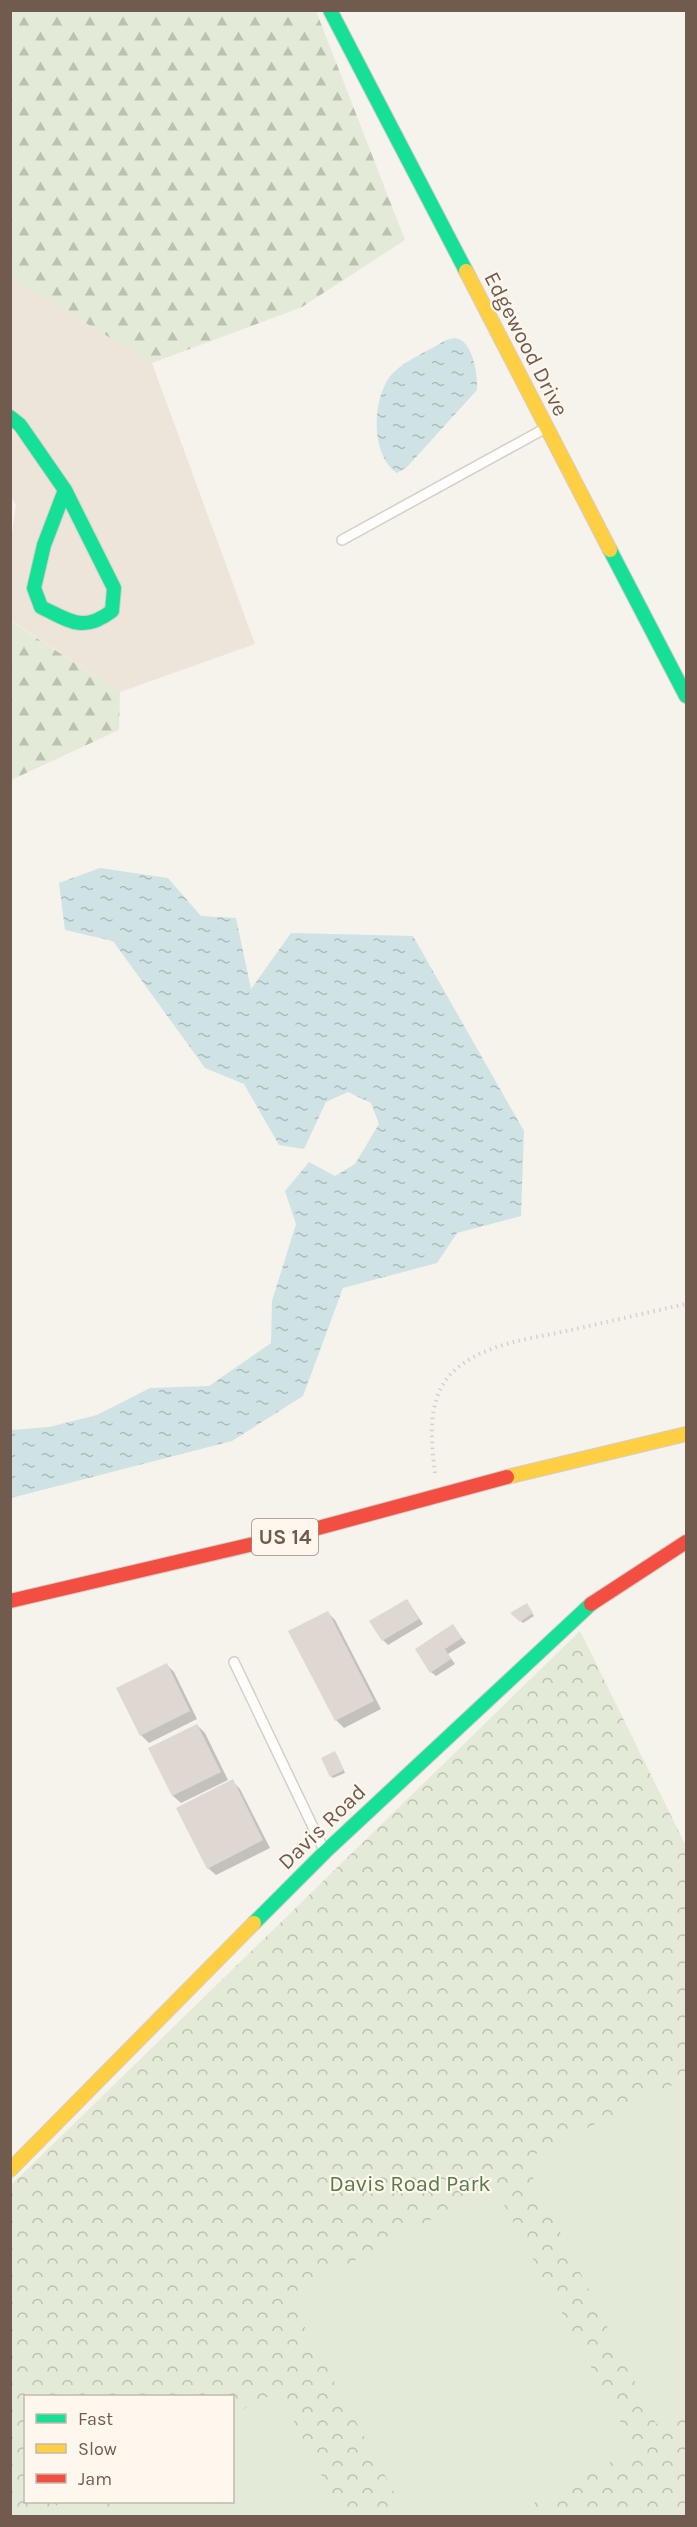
<svg xmlns="http://www.w3.org/2000/svg" width="697" height="2527" viewBox="0 0 697 2527" font-family="Karla,sans-serif">
<defs>
<pattern id="forest-firs" width="22" height="20" patternUnits="userSpaceOnUse" patternTransform="scale(1.5)"><rect width="22" height="20" fill="#e3ebd8"/><path d="M5 1l3.5 6h-7zM16 11l3.5 6h-7z" fill="#bcc1b1"/></pattern>
<pattern id="park-crowns" width="20" height="18" patternUnits="userSpaceOnUse" patternTransform="scale(1.5)"><rect width="20" height="18" fill="#e3ebd8"/><path d="M2 6a3 3 0 1 1 6 0M12 15a3 3 0 1 1 6 0" fill="none" stroke="#bcc1b1"/></pattern>
<pattern id="water-ripples" width="26" height="14" patternUnits="userSpaceOnUse" patternTransform="scale(1.5)"><rect width="26" height="14" fill="#cfe3e5"/><path d="M2 4q2-2 4 0t4 0M15 11q2-2 4 0t4 0" fill="none" stroke="#acbbbc"/></pattern>
</defs>
<rect width="100%" height="100%" fill="#f6f2ec"/>
<polygon fill="#eee5da" points="11,278 152,363 255,644 120,692 11,621 11,540 16,505 11,497"/>
<g fill="url(#forest-firs)">
<polygon points="11,11 316,11 405,240 302,307 152,363 11,278"/>
<polygon points="10,621 120,692 119,730 11,780"/>
</g>
<path fill="url(#park-crowns)" fill-rule="evenodd" d="M580 1631 686 1846V2516H11V2185ZM26 2396H232V2502H26Z"/>
<g fill="#e3ebd8">
<polygon points="686,2078 686,2409 656,2424 524,2160"/>
<polygon points="494,2186 635,2449 510,2516 407,2516 288,2296"/>
<polygon points="279,2391 342,2516 120,2516 113,2502 232,2502 233,2414"/>
<polygon points="64,2502 90,2502 97,2516 33,2516"/>
</g>
<g fill="url(#water-ripples)">
<path d="M455 338C473 340 478 375 477 390L407 467 397 473C369 454 372 393 394 372 408 359 430 350 446 340Z"/>
<polygon points="100,868 168,878 201,916 236,918 251,989 291,933 413,936 524,1131 521,1216 457,1233 437,1263 343,1288 303,1396 232,1441 11,1498 11,1430 49,1427 97,1415 150,1388 209,1386 271,1343 272,1301 296,1224 285,1191 309,1162 335,1176 355,1164 379,1124 371,1103 348,1092 326,1102 304,1149 279,1145 244,1084 205,1068 113,941 65,930 59,883"/>
</g>
<g fill="#0003">
<polygon points="407,1600 423,1624 388,1645 383,1640"/>
<polygon points="528,1607 534,1616 523,1623 512,1613"/>
<polygon points="327,1612 335,1620 381,1709 344,1728 336,1720 290,1632"/>
<polygon points="453,1626 466,1643 448,1654 455,1664 436,1676 431,1672"/>
<polygon points="167,1665 174,1672 197,1719 149,1743 141,1735"/>
<polygon points="197,1725 205,1733 228,1780 181,1803 173,1796 150,1749"/>
<polygon points="337,1755 345,1773 333,1778 331,1776"/>
<polygon points="232,1781 240,1789 270,1848 216,1875 208,1868"/>
</g>
<g fill="#dfd8d2">
<polygon points="407,1599 419,1619 382,1641 369,1621"/>
<polygon points="527,1603 533,1613 520,1622 510,1613"/>
<polygon points="328,1611 374,1701 335,1721 288,1631"/>
<polygon points="453,1624 462,1638 445,1649 451,1659 430,1673 415,1649"/>
<polygon points="167,1663 190,1711 140,1736 116,1688"/>
<polygon points="197,1724 221,1772 172,1796 148,1748"/>
<polygon points="335,1751 344,1770 330,1777 321,1758"/>
<polygon points="233,1779 263,1840 207,1869 176,1808"/>
</g>
<g fill="none" stroke-linecap="round" stroke-linejoin="round">
<defs>
<g id="lane">
<polyline points="342,540 544,429"/>
<polyline points="234,1662 324,1850"/>
</g>
<g id="fast">
<polyline points="330,10 466,271"/>
<path d="M10 417 20 425 65 490 114 588 112 611C83 633 70 621 41 607L34 588 44 545 65 490"/>
<polyline points="610,550 686,696"/>
<polyline points="254,1923 325,1852 591,1604"/>
</g>
<g id="slow">
<polyline points="466,271 610,550"/>
<polyline points="507,1477 686,1434"/>
<polyline points="10,2170 254,1923"/>
</g>
<g id="jam">
<polyline points="10,1601 292,1535 507,1477"/>
<polyline points="591,1604 686,1542"/>
</g>
</defs>
<use href="#lane" stroke="#d5cfca" stroke-width="12"/>
<use href="#fast" stroke="#d5cec8" stroke-width="16"/>
<use href="#slow" stroke="#d5cec8" stroke-width="16"/>
<use href="#jam" stroke="#d5cec8" stroke-width="16"/>
<path stroke="#d7d0cc" stroke-width="4" stroke-dasharray="1.5 4.5" stroke-linecap="butt" d="M435 1473C431 1442 427 1401 449 1376 480 1342 534 1339 575 1329 612 1321 649 1312 686 1304"/>
<use href="#lane" stroke="#fefdfc" stroke-width="9"/>
<use href="#fast" stroke="#16e098" stroke-width="14"/>
<use href="#slow" stroke="#ffcf43" stroke-width="14"/>
<use href="#jam" stroke="#f24e42" stroke-width="14"/>
</g>
<g text-anchor="middle" dominant-baseline="central" stroke-width="4.5" stroke-linejoin="round" paint-order="stroke">
<rect fill="#fdf7ee" stroke="#9b8a7e" stroke-width="1.5" x="252" y="1519" width="66" height="36" rx="4.5"/>
<g font-size="21" font-weight="bold" fill="#715b4e">
<text x="285" y="1537">US 14</text>
</g>
<g font-size="22" fill="#715b4e" stroke="#fdf7ee">
<text transform="translate(526 344) rotate(63)">Edgewood Drive</text>
<text transform="translate(322 1827) rotate(-44)">Davis Road</text>
</g>
<g font-size="22" fill="#597b4b" stroke="#fdf7ee">
<text x="410" y="2184">Davis Road Park</text>
</g>
</g>
<rect width="697" height="2527" fill="none" stroke="#715b4e" stroke-width="24"/>
<rect x="24" y="2395" width="210" height="108" fill="#fdf7ee" stroke="#c5b9ae" stroke-width="1.5"/>
<rect x="36" y="2414" width="30" height="9" fill="#16e098" stroke="#c5b9ae" stroke-width="1.5"/>
<text x="78" y="2425" font-size="18" fill="#715b4e">Fast</text>
<rect x="36" y="2444" width="30" height="9" fill="#ffcf43" stroke="#c5b9ae" stroke-width="1.5"/>
<text x="78" y="2455" font-size="18" fill="#715b4e">Slow</text>
<rect x="36" y="2474" width="30" height="9" fill="#f24e42" stroke="#c5b9ae" stroke-width="1.5"/>
<text x="78" y="2485" font-size="18" fill="#715b4e">Jam</text>
</svg>
